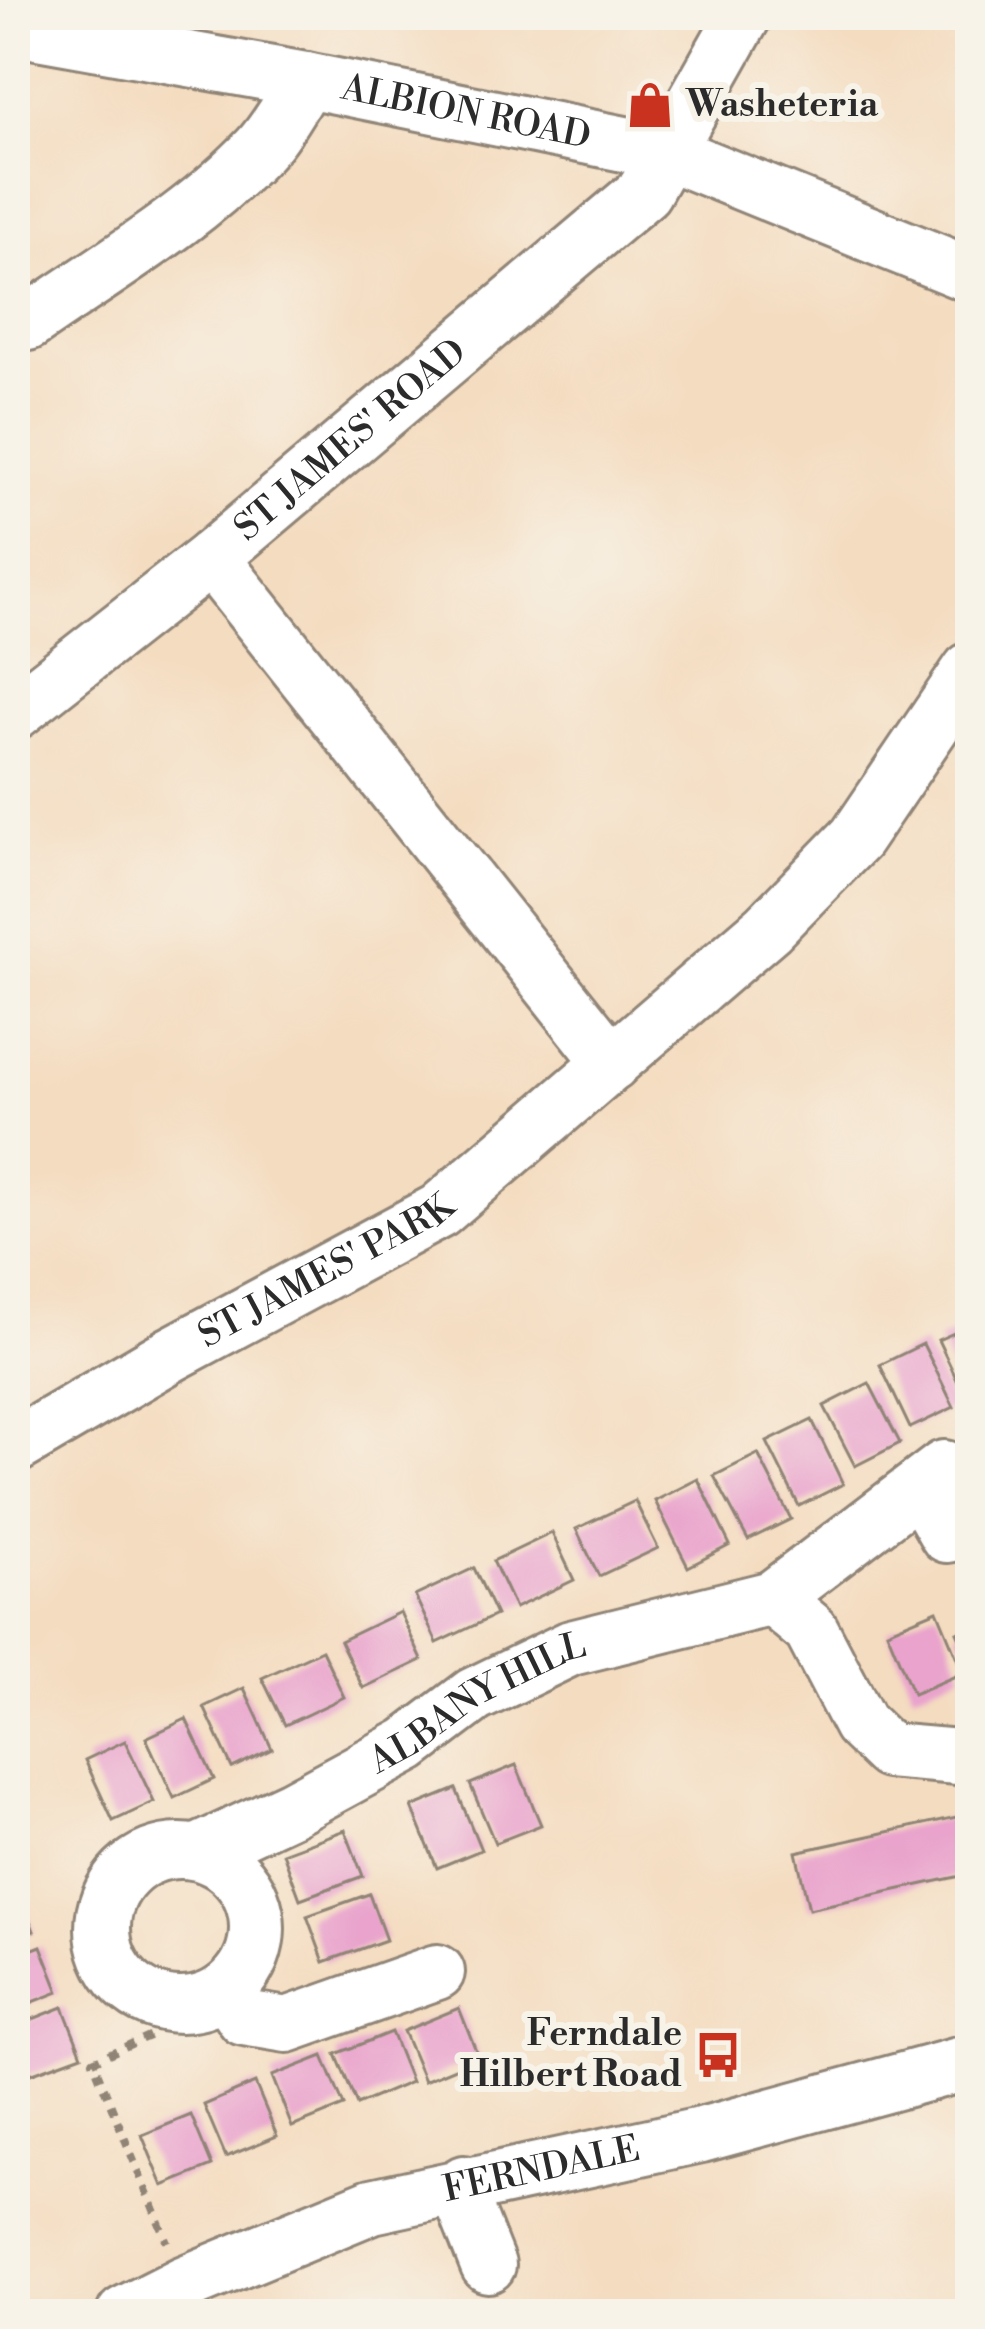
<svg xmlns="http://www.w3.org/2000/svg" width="985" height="2329" viewBox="0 0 985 2329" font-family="'Libre Bodoni',serif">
<rect width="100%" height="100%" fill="#f7f3e8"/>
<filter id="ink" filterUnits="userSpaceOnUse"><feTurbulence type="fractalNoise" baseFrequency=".00833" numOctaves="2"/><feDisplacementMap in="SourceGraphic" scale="24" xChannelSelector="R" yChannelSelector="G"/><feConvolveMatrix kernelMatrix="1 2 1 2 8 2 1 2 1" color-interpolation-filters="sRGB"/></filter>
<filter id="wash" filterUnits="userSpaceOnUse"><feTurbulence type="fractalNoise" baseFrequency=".004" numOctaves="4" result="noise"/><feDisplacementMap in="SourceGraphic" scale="48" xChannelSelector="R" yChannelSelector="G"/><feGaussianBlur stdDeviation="2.7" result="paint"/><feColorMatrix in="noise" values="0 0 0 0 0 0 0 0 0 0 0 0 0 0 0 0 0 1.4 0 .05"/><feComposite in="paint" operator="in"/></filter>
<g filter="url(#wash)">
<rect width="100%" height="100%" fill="#f4dcc0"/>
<g id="blocks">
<g fill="#e9a3cc">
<polygon points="970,1326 970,1399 967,1401 938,1340"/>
<polygon points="923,1344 954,1407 910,1428 880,1365"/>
<polygon points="869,1383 900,1443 855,1466 824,1406"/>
<polygon points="812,1420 843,1484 799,1506 767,1442"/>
<polygon points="758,1454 791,1519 748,1540 714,1476"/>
<polygon points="698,1479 730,1545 688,1567 655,1501"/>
<polygon points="635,1501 658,1548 599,1576 576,1529"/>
<polygon points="552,1533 574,1580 515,1608 493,1561"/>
<polygon points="474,1568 496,1615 437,1643 415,1596"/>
<polygon points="937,1610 963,1673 913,1694 887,1631"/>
<polygon points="400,1612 422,1660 363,1688 340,1641"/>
<polygon points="970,1626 970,1661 957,1632"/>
<polygon points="322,1650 344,1697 285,1725 262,1678"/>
<polygon points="244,1688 272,1749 232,1768 204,1707"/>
<polygon points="186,1719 214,1779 174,1798 146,1738"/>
<polygon points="125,1741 154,1802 113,1821 85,1760"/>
<polygon points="516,1765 541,1825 495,1843 470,1784"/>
<polygon points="456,1789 481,1850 437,1868 412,1807"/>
<polygon points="970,1814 970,1874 809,1909 796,1852"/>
<polygon points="345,1830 363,1876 300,1899 283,1853"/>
<polygon points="15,1882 34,1931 15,1938"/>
<polygon points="369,1894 386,1940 324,1962 307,1916"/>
<polygon points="41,1946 59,1992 15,2009 15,1956"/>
<polygon points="63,2007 82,2055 22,2077 15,2059 15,2026"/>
<polygon points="459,2008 479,2058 424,2081 403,2031"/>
<polygon points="391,2032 411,2082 357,2105 336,2054"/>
<polygon points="323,2056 344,2106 292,2127 272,2076"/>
<polygon points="255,2083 277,2136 226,2157 204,2105"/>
<polygon points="191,2115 212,2166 163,2186 142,2135"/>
<polygon points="970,2288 970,2314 953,2314"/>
</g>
</g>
</g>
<g filter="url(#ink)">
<use href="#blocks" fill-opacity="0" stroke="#908476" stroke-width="3"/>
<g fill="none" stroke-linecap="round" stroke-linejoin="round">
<defs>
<g id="minor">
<path id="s1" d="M15 28 306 80 669 153 970 275"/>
<path d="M28 323C105 269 193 219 259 149 277 130 291 103 306 80"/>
<polyline points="211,558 612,1063"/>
<path id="s2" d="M15 712 211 558 644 192 744 15"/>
<path id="s3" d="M15 1446 172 1354 439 1211 768 928 856 838 970 670"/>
<polyline points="920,1487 947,1535"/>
<polyline points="773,1598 944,1468"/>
<circle cx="180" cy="1928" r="77"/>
<path id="s4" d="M198 1852 292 1808 408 1745 474 1695 571 1648 773 1598 811 1630 860 1724 888 1751 970 1758"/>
<polyline points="226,1991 244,2018 287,2025 437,1972"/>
<polyline points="464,2183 465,2207 488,2265"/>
<path id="s5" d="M124 2314 183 2284 372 2206 701 2135 970 2062"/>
</g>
</defs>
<use href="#minor" stroke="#908476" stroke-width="60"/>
<polyline stroke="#908476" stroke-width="8" stroke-dasharray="9 9" stroke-linecap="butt" points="154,2001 151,2035 93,2061 167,2242"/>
<use href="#minor" stroke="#fff" stroke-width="54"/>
</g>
</g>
<defs>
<symbol id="shop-bare" viewBox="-9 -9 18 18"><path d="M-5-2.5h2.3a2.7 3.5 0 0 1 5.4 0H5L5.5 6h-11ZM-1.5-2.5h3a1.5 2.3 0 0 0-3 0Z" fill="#c8321e" stroke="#f7f3e8" stroke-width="2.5" paint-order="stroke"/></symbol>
<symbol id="bus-bare" viewBox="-9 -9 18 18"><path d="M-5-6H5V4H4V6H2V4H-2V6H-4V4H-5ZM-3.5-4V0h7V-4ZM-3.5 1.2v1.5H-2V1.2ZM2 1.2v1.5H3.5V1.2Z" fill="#c8321e" stroke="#f7f3e8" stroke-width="2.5" paint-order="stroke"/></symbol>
</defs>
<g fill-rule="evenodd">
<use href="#shop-bare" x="617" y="72" width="66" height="66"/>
<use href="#bus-bare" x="685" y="2022" width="66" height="66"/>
</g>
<g text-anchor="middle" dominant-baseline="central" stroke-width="12" stroke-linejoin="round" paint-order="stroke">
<g font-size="36" font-weight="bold" fill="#2b2b2b" stroke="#f7f3e8" text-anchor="start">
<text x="686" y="105">Washeteria</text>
<text x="682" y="2034" text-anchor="end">Ferndale<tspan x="682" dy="41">Hilbert Road</tspan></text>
</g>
<g font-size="36" fill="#2b2b2b" stroke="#f7f3e8">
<text stroke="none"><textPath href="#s1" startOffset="459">ALBION ROAD</textPath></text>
<text stroke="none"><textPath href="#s2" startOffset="432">ST JAMES' ROAD</textPath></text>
<text stroke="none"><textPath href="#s3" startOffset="357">ST JAMES' PARK</textPath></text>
<text stroke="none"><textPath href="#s4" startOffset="318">ALBANY HILL</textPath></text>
<text stroke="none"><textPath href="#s5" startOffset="444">FERNDALE</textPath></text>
</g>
</g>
<rect width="985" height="2329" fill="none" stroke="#f7f3e8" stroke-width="60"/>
</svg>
